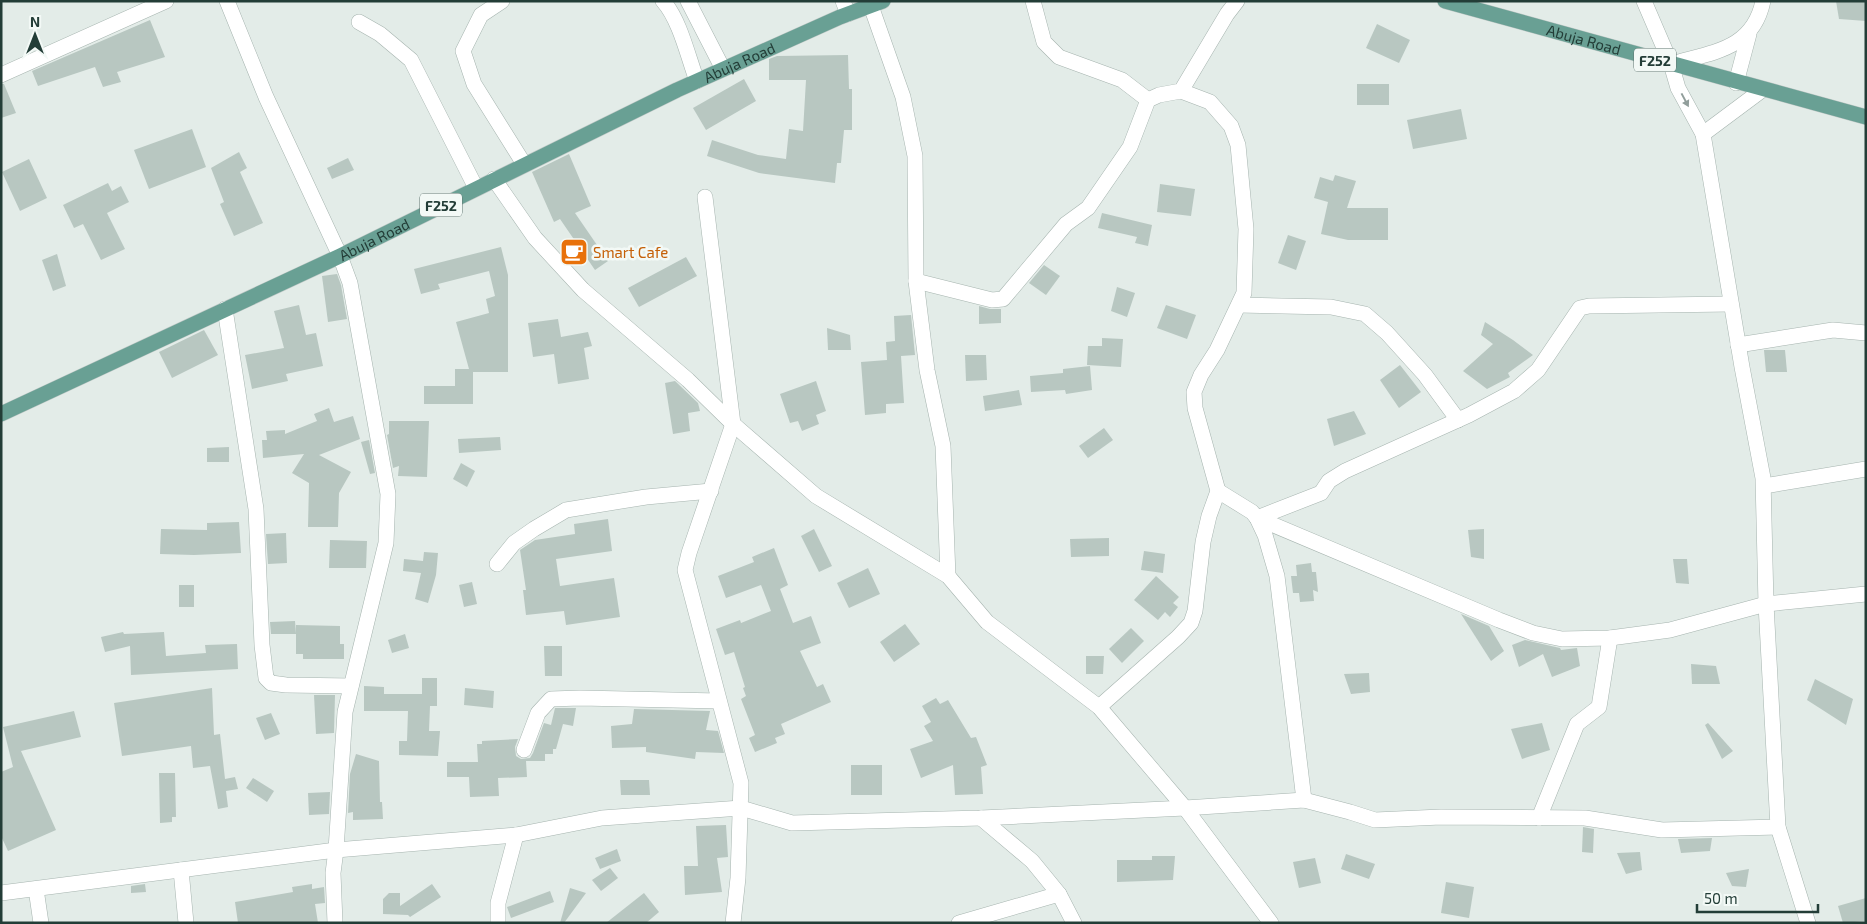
<svg xmlns="http://www.w3.org/2000/svg" width="1867" height="924" viewBox="0 0 1867 924" font-family="'Exo 2',sans-serif">
<rect width="100%" height="100%" fill="#e3ece8"/>
<g fill="#b8c7c1">
<polygon points="1836,1 1866,1 1866,21 1839,19"/>
<polygon points="150,20 165,57 117,72 121,82 103,87 95,67 38,86 32,71"/>
<polygon points="1377,24 1410,40 1399,63 1366,48"/>
<polygon points="848,55 849,89 852,89 852,130 844,130 841,163 837,163 835,183 759,173 707,156 712,140 758,155 786,159 789,129 803,131 806,80 769,80 769,59 777,56"/>
<polygon points="744,79 756,101 706,130 693,108"/>
<polygon points="1,84 4,84 16,113 1,118"/>
<rect x="1357" y="84" width="32" height="21"/>
<polygon points="1461,109 1467,139 1413,149 1407,120"/>
<polygon points="192,129 206,167 149,189 134,150"/>
<polygon points="239,152 247,168 240,172 263,223 234,236 220,204 224,202 211,168"/>
<polygon points="569,154 591,206 575,213 608,261 595,270 560,219 554,222 532,172"/>
<polygon points="348,158 354,170 332,179 327,168"/>
<polygon points="29,159 47,198 20,211 2,172"/>
<polygon points="1335,175 1356,181 1347,208 1388,208 1388,240 1348,240 1321,234 1328,202 1314,198 1320,177 1333,181"/>
<polygon points="108,183 112,191 121,186 129,202 107,213 125,249 101,260 83,224 74,228 63,205"/>
<polygon points="1160,184 1195,189 1191,216 1157,212"/>
<polygon points="1102,213 1152,225 1148,246 1135,243 1137,237 1098,228"/>
<polygon points="1288,235 1306,241 1296,270 1278,263"/>
<polygon points="501,247 508,275 508,372 473,372 473,404 424,404 424,386 455,386 455,369 469,369 456,322 489,313 486,299 495,296 489,271 438,284 440,289 421,294 414,269"/>
<polygon points="57,254 66,286 53,291 42,260"/>
<polygon points="686,257 697,276 639,307 628,288"/>
<polygon points="1044,265 1060,276 1046,295 1029,283"/>
<polygon points="337,274 341,285 347,319 328,322 322,276"/>
<polygon points="1117,287 1135,293 1127,317 1111,311"/>
<polygon points="299,305 306,335 316,333 323,366 286,374 288,381 252,389 245,355 284,348 274,311"/>
<polygon points="1166,305 1196,315 1187,339 1157,328"/>
<polygon points="979,306 990,309 1001,309 1001,323 979,324"/>
<polygon points="911,315 915,355 901,356 904,403 886,404 886,413 865,415 861,362 887,360 886,342 895,341 894,316"/>
<polygon points="558,319 561,337 588,332 592,346 584,348 589,379 558,384 554,354 533,357 528,323"/>
<polygon points="1485,322 1513,340 1533,355 1508,373 1510,377 1487,389 1463,371 1493,344 1481,335"/>
<polygon points="827,328 850,335 851,350 828,350"/>
<polygon points="204,330 218,355 172,378 159,352"/>
<polygon points="1102,338 1123,339 1121,367 1087,365 1088,346 1102,346"/>
<polygon points="1764,350 1785,350 1787,372 1766,372"/>
<polygon points="965,355 986,355 987,380 966,381"/>
<polygon points="1400,365 1421,392 1399,408 1380,380"/>
<polygon points="1090,366 1092,390 1066,394 1065,390 1031,392 1030,376 1063,373 1063,369"/>
<polygon points="675,381 698,403 700,411 688,413 690,431 673,434 665,383"/>
<polygon points="816,381 826,411 816,415 819,424 802,431 798,421 790,423 780,394"/>
<polygon points="1019,390 1022,405 985,411 983,396"/>
<polygon points="329,408 334,422 353,416 360,439 319,455 351,472 339,493 338,527 308,527 309,483 292,473 304,454 263,458 262,440 267,440 266,431 285,430 285,434 317,421 314,414"/>
<polygon points="1354,411 1366,434 1334,446 1327,419"/>
<polygon points="389,421 429,421 427,477 398,476 399,466 393,468 387,435 389,434"/>
<polygon points="1104,428 1113,440 1088,458 1079,446"/>
<polygon points="500,437 501,450 459,453 458,439"/>
<polygon points="369,440 375,473 370,474 361,442"/>
<polygon points="229,447 229,462 207,462 207,448"/>
<polygon points="461,463 475,471 467,487 453,479"/>
<polygon points="608,519 612,551 556,559 560,586 614,578 620,617 566,625 564,611 526,615 523,590 526,590 520,550 535,540 575,534 574,524"/>
<polygon points="239,522 241,553 194,555 160,554 161,529 207,530 207,523"/>
<polygon points="814,529 832,566 819,572 801,536"/>
<polygon points="1484,529 1484,559 1471,557 1468,530"/>
<polygon points="286,533 287,563 268,564 266,534"/>
<polygon points="1109,538 1109,556 1071,557 1070,539"/>
<polygon points="330,540 367,541 366,568 329,568"/>
<polygon points="774,548 788,585 780,589 793,623 811,616 821,643 800,651 817,687 823,684 831,702 781,724 785,734 775,738 777,743 755,752 749,738 755,735 741,699 746,696 743,688 745,687 734,652 725,655 716,629 740,620 741,623 771,611 761,585 726,598 718,576 754,562 752,557"/>
<polygon points="1144,551 1165,554 1163,573 1141,570"/>
<polygon points="424,552 438,553 436,575 428,603 415,599 421,573 403,571 404,559 423,561"/>
<polygon points="1673,559 1687,559 1689,584 1676,583"/>
<polygon points="1311,563 1312,572 1316,572 1318,592 1313,590 1314,601 1300,602 1299,593 1293,593 1291,576 1297,576 1296,565"/>
<polygon points="868,568 880,594 849,608 837,583"/>
<polygon points="1156,576 1179,597 1173,603 1178,607 1170,617 1165,612 1158,620 1134,600"/>
<polygon points="472,582 477,604 464,607 459,585"/>
<rect x="179" y="585" width="15" height="22"/>
<polygon points="1461,614 1489,626 1504,651 1491,661"/>
<polygon points="295,621 296,634 271,634 270,622"/>
<polygon points="905,624 920,644 894,662 880,642"/>
<polygon points="296,625 340,626 340,644 344,644 344,659 303,659 303,654 296,654"/>
<polygon points="1131,628 1144,641 1122,663 1109,649"/>
<polygon points="123,632 124,634 164,632 166,656 206,653 205,645 237,644 238,669 131,675 130,646 105,652 101,637"/>
<polygon points="405,634 409,648 392,653 388,640"/>
<polygon points="1525,640 1560,648 1561,650 1577,648 1580,666 1552,677 1543,654 1519,667 1512,645"/>
<polygon points="544,646 562,646 562,676 545,676"/>
<polygon points="1086,656 1104,656 1103,674 1086,674"/>
<polygon points="1691,664 1716,666 1720,684 1692,684"/>
<polygon points="1369,673 1370,692 1351,694 1344,674"/>
<polygon points="422,678 437,678 437,706 430,706 429,731 440,731 438,756 399,755 399,741 407,741 408,711 364,711 364,686 384,687 384,694 422,694"/>
<polygon points="1815,679 1853,699 1846,725 1807,700"/>
<polygon points="212,688 214,735 220,734 225,779 235,777 238,789 226,791 228,807 218,809 210,766 193,768 191,746 122,756 114,703"/>
<polygon points="465,688 494,691 493,708 464,705"/>
<polygon points="314,695 335,695 334,733 316,734"/>
<polygon points="936,698 940,704 948,700 971,738 976,737 987,765 981,767 983,794 955,795 953,765 921,778 910,749 933,741 924,726 931,722 922,706"/>
<polygon points="555,708 576,708 573,726 563,724 556,749 553,749 553,754 545,754 545,761 526,761 527,777 498,778 499,796 470,797 469,777 447,777 447,762 478,762 477,744 482,744 482,741 518,739 515,747 516,756 521,759 530,758 533,753 544,723 551,725"/>
<polygon points="634,709 710,711 706,730 718,731 724,753 696,752 695,759 646,752 646,747 612,748 611,726 632,724"/>
<polygon points="74,711 81,737 21,751 56,830 8,851 1,836 1,772 13,767 3,727"/>
<polygon points="271,713 280,734 265,740 256,718"/>
<polygon points="1542,723 1550,750 1522,759 1511,729"/>
<polygon points="1708,723 1733,751 1722,759 1705,725"/>
<polygon points="356,754 379,761 380,802 382,802 383,819 353,820 353,812 348,813 350,774"/>
<rect x="851" y="765" width="31" height="30"/>
<polygon points="159,773 175,773 176,817 172,817 172,822 160,823"/>
<polygon points="253,778 274,791 267,802 246,788"/>
<polygon points="620,780 649,780 650,795 621,795"/>
<polygon points="330,792 329,814 309,815 308,793"/>
<polygon points="726,825 728,857 717,858 722,892 685,895 684,866 698,866 696,826"/>
<polygon points="1583,827 1594,829 1593,853 1582,852"/>
<polygon points="1712,838 1710,851 1681,853 1678,839"/>
<polygon points="617,849 621,861 600,869 595,858"/>
<polygon points="1640,852 1642,870 1626,874 1617,853"/>
<polygon points="1346,854 1375,864 1369,879 1341,869"/>
<polygon points="1152,856 1175,856 1173,880 1117,882 1117,860 1152,860"/>
<polygon points="1315,858 1321,883 1299,888 1293,862"/>
<polygon points="610,868 618,878 601,891 592,880"/>
<polygon points="1749,869 1746,887 1732,886 1726,873"/>
<polygon points="1446,882 1474,887 1469,918 1441,913"/>
<polygon points="145,884 146,892 131,893 131,886"/>
<polygon points="312,884 312,889 324,887 325,903 315,904 318,923 238,923 235,902 293,892 292,887"/>
<polygon points="432,884 441,897 410,917 408,915 383,914 383,899 389,893 400,893 400,906"/>
<polygon points="570,888 586,893 564,923 560,923"/>
<polygon points="550,891 554,902 511,918 507,907"/>
<polygon points="644,893 659,912 646,923 606,923"/>
<polygon points="1866,898 1866,921 1843,923 1838,906"/>
</g>
<g fill="none" stroke-linecap="round" stroke-linejoin="round">
<defs>
<g id="minor">
<polyline points="227,1 266,97 340,256 350,283 388,494 386,543 345,712 336,850 333,873 335,923"/>
<polyline points="502,1 481,15 463,51 474,84 524,164"/>
<path d="M663 1C680 20 688 57 697 81"/>
<polyline points="688,1 723,69"/>
<polyline points="843,1 848,14"/>
<polyline points="1033,1 1044,42 1059,57 1122,80 1148,100"/>
<polyline points="1644,1 1671,64 1678,88 1703,134 1742,367 1763,478 1766,604 1778,827 1808,923"/>
<polyline points="871,6 903,97 915,156 916,281 927,370 943,446 948,576"/>
<polyline points="359,22 380,34 411,60 476,188"/>
<path d="M1671 64C1712 52 1753 50 1763 1"/>
<polyline points="1,75 166,1"/>
<polyline points="1736,83 1749,34"/>
<polyline points="1703,134 1762,90"/>
<polyline points="494,179 535,238 583,290 688,380 733,424 816,496 948,576 987,622 1099,707 1185,808 1271,923"/>
<polyline points="705,197 733,424 689,553 685,570 741,783 738,878 733,923"/>
<polyline points="916,281 992,300 1003,299 1066,224 1088,208 1130,147 1148,100 1159,95 1181,91 1227,14 1237,1"/>
<polyline points="1239,305 1331,307 1365,314 1387,333 1425,375 1458,420"/>
<polyline points="225,309 256,509 262,645 266,678 271,683 286,685 351,686"/>
<polyline points="1738,345 1833,330 1866,333"/>
<polyline points="1764,486 1866,469"/>
<polyline points="1218,491 1252,512 1257,518 1265,535 1277,576 1304,800"/>
<polyline points="1257,518 1499,620 1533,633 1562,639 1610,638 1670,630 1766,604 1866,594"/>
<polyline points="1257,518 1321,493 1329,481 1345,471 1469,415 1514,391 1538,370 1580,308 1589,306 1731,304"/>
<polyline points="497,564 514,543 534,529 566,510 646,497 711,491"/>
<polyline points="1099,707 1178,637 1191,623 1195,611 1203,542 1209,516 1218,491 1195,408 1194,392 1201,375 1217,350 1244,293 1246,229 1238,145 1231,126 1210,102 1181,91"/>
<polyline points="524,750 538,713 551,699 580,698 719,701"/>
<polyline points="981,818 1032,861 1059,894 1074,923"/>
<polyline points="1539,818 1577,724 1599,707 1610,638"/>
<polyline points="181,870 186,923"/>
<polyline points="36,889 41,923"/>
<polyline points="1,893 336,850 516,835 602,818 741,808 792,823 981,818 1185,808 1304,800 1350,812 1375,820 1441,817 1585,818 1662,830 1778,827"/>
<polyline points="498,923 498,903 516,835"/>
<polyline points="959,923 1059,894"/>
</g>
<g id="major">
<path id="s1" d="M1445 1 1866 117"/>
<path id="s2" d="M1 414 340 256 677 90 840 17 883 1"/>
</g>
</defs>
<use href="#minor" stroke="#a6b4af" stroke-width="16"/>
<use href="#major" stroke="#c1c9c7" stroke-width="16"/>
<use href="#minor" stroke="#fff" stroke-width="15"/>
<use href="#major" stroke="#69a094" stroke-width="15"/>
</g>
<defs><path id="oneway-solid" d="M-6-.8H1V-3.2L6.5 0L1 3.2V.8H-6Z" transform="scale(1.25)"/></defs>
<use fill="#919e9b" href="#oneway-solid" transform="translate(1685 100) rotate(62)"/>
<defs>
<symbol id="cafe-square" viewBox="-11 -11 22 22"><rect x="-9" y="-9" width="18" height="18" rx="4" fill="#e8710a" stroke="#f3f9f6"/><path d="M-5.5-4.5H6V0H3Q3 3.5 0 3.5H-2.5Q-5.5 3.5-5.5 0ZM3-3.2v2h1.7v-2ZM-6 4.5H4V6H-6Z" fill="#fff"/></symbol>
</defs>
<g fill-rule="evenodd">
<use href="#cafe-square" x="558" y="236" width="32" height="32"/>
</g>
<g text-anchor="middle" dominant-baseline="central" stroke-width="5" stroke-linejoin="round" paint-order="stroke">
<g fill="#f3f9f6" stroke="#617570" stroke-width="1">
<rect x="1634" y="48.5" width="42" height="23" rx="4"/>
<rect x="420" y="193.5" width="42" height="23" rx="4"/>
</g>
<g font-size="14" font-weight="bold" fill="#233d37">
<text x="1655" y="60">F252</text>
<text x="441" y="205">F252</text>
</g>
<g font-size="15" fill="#233d37" stroke="#f3f9f6">
<text stroke="none"><textPath href="#s1" startOffset="144">Abuja Road</textPath></text>
<text stroke="none"><textPath href="#s2" startOffset="818">Abuja Road</textPath></text>
<text stroke="none"><textPath href="#s2" startOffset="412">Abuja Road</textPath></text>
</g>
<g font-size="15" fill="#c56008" stroke="#f3f9f6" text-anchor="start">
<text x="593" y="252">Smart Cafe</text>
</g>
</g>
<rect width="1867" height="924" fill="none" stroke="#233d37" stroke-width="5"/>
<g transform="translate(35 35)" stroke="#f3f9f6" stroke-width="4" paint-order="stroke">
<path d="M0-4L9 19L0 12L-9 19Z" fill="#233d37"/>
<text y="-8" font-size="14" font-weight="bold" text-anchor="middle" fill="#233d37">N</text>
</g>
<path d="M1697 904v8h121v-8" fill="none" stroke="#233d37" stroke-width="2.5"/>
<text x="1704" y="904" font-size="15" fill="#233d37" stroke="#f3f9f6" stroke-width="4" paint-order="stroke">50 m</text>
</svg>
